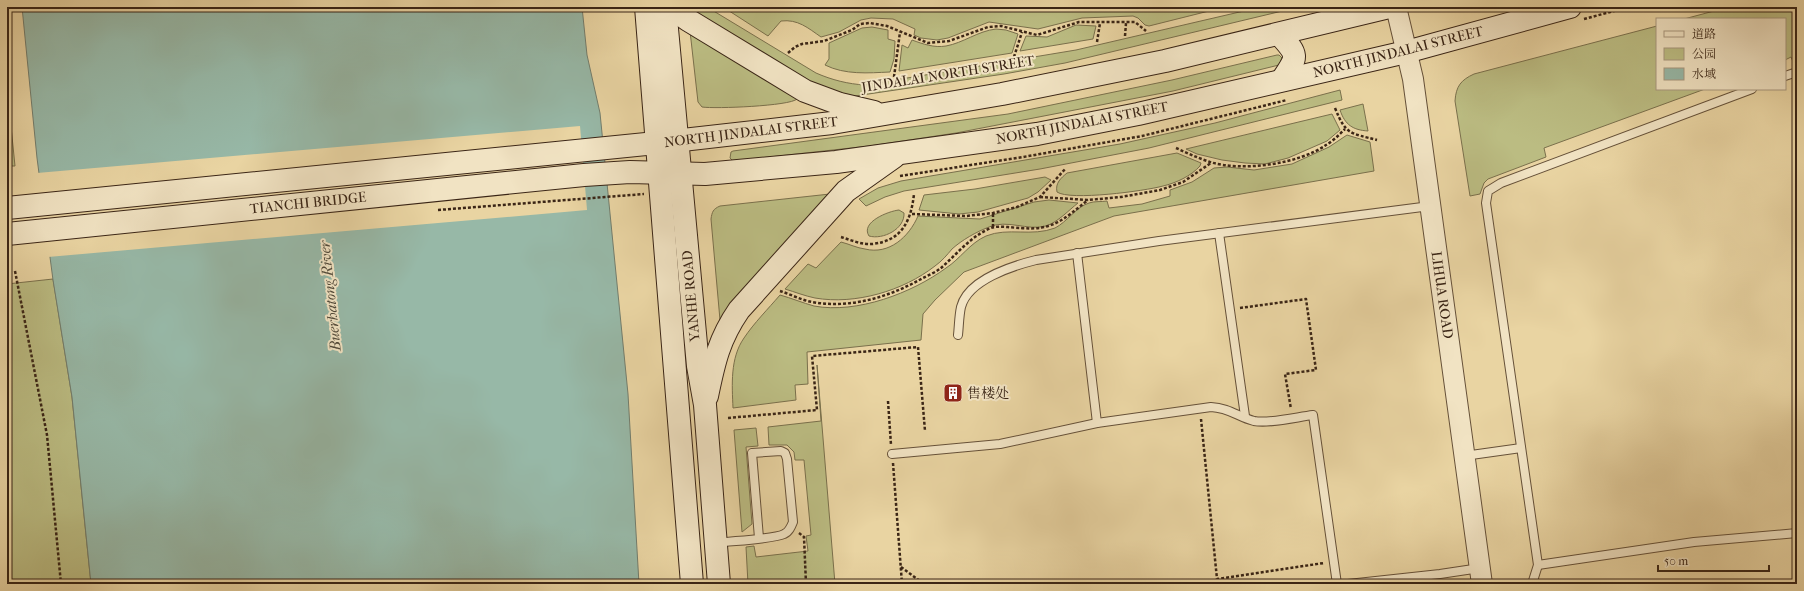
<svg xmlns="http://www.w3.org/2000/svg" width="1804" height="591" viewBox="0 0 1804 591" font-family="'IM FELL French Canon','Noto Serif SC',serif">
<rect width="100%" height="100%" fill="#e9d4a2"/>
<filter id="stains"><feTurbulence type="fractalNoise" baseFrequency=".005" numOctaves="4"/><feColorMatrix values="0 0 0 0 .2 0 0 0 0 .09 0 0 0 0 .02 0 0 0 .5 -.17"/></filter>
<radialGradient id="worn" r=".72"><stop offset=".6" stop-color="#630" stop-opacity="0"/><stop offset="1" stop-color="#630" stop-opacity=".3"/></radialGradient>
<g fill="#bbbc82" stroke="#7a704c">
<path d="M702 7H707L816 73C832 80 848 84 865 85L1076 50 1261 7H1299L1065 63 1004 74 855 96H846L809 82 697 14Z"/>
<path d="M723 7H1225L1149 26 1145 25 1138 18 1133 16 1082 18 1038 29 989 22 948 38 937 40 921 38 914 35 915 29 893 19 871 18 861 20 839 32 821 37C808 28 798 19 781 21L768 36Z"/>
<polygon points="1729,7 1797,7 1797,68 1796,69 1791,57 1785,60 1785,19 1684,19"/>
<polygon points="1076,25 1096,26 1093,39 1020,51 1026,36 1047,37"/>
<path d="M1657 26V89H1705L1544 148 1546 157 1488 179 1484 183 1480 194 1470 196 1455 101C1456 86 1461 80 1474 74Z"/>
<path d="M872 27 888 30V39L895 41 894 59 890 72C868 73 845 75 825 65L829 59V43L862 28Z"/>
<path d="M996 29 1006 30 1018 34 1012 53 899 71 902 45 908 48 912 40C923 44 934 48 946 46 963 43 978 31 996 29Z"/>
<path d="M690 31 797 99C790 106 715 109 702 107L698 102Z"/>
<polygon points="1277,55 1279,55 1282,58 1279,65 1173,91 956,133 869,146 733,161 730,158 731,152 733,151 1008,114 1172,80"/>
<polygon points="7,87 15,166 7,166"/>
<polygon points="1340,90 1342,100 1149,148 1040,169 904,191 885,197 866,206 859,199 878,188 901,181 1120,144 1215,123"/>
<path d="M1363 104 1368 131C1353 130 1345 125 1340 110Z"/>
<polygon points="1332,114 1340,130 1327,141 1288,158 1265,164 1245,163 1222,160 1197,154 1186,149"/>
<path d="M1347 135 1370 142 1374 171 1114 216 964 272 935 300 923 314 921 340 807 352 808 384 795 385 796 400 733 408C732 385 730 358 744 338 754 323 768 309 780 295 791 298 803 303 814 306 857 314 912 293 946 268 960 259 970 243 986 236 1008 227 1032 237 1055 228 1067 222 1076 207 1089 203 1094 201 1102 202 1107 201L1109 208 1142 204 1170 196V190L1192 182 1214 168 1227 167 1254 170 1292 164 1329 147Z"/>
<path d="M1177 153 1201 163 1200 166C1191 176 1176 183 1163 186 1145 191 1070 201 1057 192 1055 183 1061 178 1067 173Z"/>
<polygon points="1045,177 1051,180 1038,192 1028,198 978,212 959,214 919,210 924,195 975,189"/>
<path d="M830 194 720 320 711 219C712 212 713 209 720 206Z"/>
<path d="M1049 200 1078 203C1069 210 1058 222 1046 226 1027 231 1007 219 989 227 976 232 962 240 952 249 947 255 942 261 935 266 903 291 855 305 815 298 805 296 795 292 785 289L808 264 816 268 841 242C849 244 857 248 865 249 889 255 909 237 918 216L980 219 1034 202Z"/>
<path d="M899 210 904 213C905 229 883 240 869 236 860 222 889 211 899 210Z"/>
<polygon points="53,279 72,397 91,584 7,584 7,284"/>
<polygon points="817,365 835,584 748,584 746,547 754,546 756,557 808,551 806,536 811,535 804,460 795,460 794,452 787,445 769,445 768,427 821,421"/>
<polygon points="756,428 758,446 746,447 752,524 742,532 734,430"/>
</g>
<polygon fill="#97b8a7" stroke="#727d6d" points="22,7 582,7 587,55 600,113 628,394 639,584 91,584 72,397 53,280 37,158"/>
<polygon fill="#e9d4a2" points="580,126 587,210 48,257 37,173"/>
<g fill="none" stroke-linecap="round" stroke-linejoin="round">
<defs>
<g id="service">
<polyline points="1785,76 1797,72"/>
<polyline points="1219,233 1245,416"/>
<polyline points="1077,253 1097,423"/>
<path d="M958 335C959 326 959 316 961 307 968 280 1012 266 1036 260L1159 241 1430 206"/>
<path d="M892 454 1000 444 1097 423 1211 407C1230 408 1238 417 1254 421 1269 424 1297 417 1313 415L1337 584"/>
<polyline points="1464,456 1521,448"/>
<path d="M716 543C729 541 775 539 784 534 789 532 791 527 793 522L787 459 785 453 781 451 752 453 759 538"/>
<polyline points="1538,565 1694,542 1797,533"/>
<polyline points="1348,584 1440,574 1480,568"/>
<polyline points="1532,584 1538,565 1486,203 1488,191 1501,183 1752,89"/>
</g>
<polyline id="tertiary" points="1396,7 1413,79 1482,584"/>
<g id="secondary">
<polyline points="646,7 692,584"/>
<polyline points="665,7 698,366 705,405 719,584"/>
<polyline points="670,7 688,20 805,91 840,104 874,112"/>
<path d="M1279 34C1299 56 1298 56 1282 80"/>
<polyline points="7,208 656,143 832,123 1002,94 1165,61 1389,7"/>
<polyline points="7,234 584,175 630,172 705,174 836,162 1037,134 1138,114 1406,52 1570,7"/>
<path d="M707 396C714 362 719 339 739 310L846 191 894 157"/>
</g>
</defs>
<use href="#service" stroke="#665139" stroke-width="10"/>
<use href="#tertiary" stroke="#665139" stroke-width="22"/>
<use href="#secondary" stroke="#3a2516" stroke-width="24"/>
<g stroke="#3a2516" stroke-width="2.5" stroke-dasharray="3 2" stroke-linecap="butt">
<polyline points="1584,19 1629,7"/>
<polyline points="1125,36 1126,23"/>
<polyline points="1097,42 1100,23"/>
<polyline points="788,53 795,47 802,44 824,41 852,30 860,24 870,23 887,26 928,43 949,41 988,27 1001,26 1037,35 1079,22 1135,22 1146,31"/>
<polyline points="1014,57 1022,32"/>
<polyline points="894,77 900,32"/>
<path d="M1335 108C1346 135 1350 133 1377 140"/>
<path d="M1176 148C1187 153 1198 158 1210 162 1242 172 1299 164 1326 145 1333 141 1339 135 1345 129"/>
<polyline points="900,176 1023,157 1142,136 1287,100"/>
<polyline points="1040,197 1088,200 1121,197 1160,190 1183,182 1211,163"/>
<polyline points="438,210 644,194"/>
<polyline points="912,214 966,216 993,213 1017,207 1040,197 1066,168"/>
<polyline points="993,227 993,213"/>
<path d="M841 237C851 240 862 245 872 244 902 241 911 221 914 194"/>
<polyline points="15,271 47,435 61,584"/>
<path d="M780 291C790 294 801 300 812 302 851 309 889 297 923 278 929 275 936 272 941 268 957 254 971 236 991 228 999 225 1012 228 1021 228 1053 231 1064 219 1088 200"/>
<polyline points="1240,308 1306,299 1316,370 1285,374 1291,409"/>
<polyline points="888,401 891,445"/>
<polyline points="728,418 817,410 812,356 918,347 925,431"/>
<polyline points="1201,419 1217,579 1324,563"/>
<polyline points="893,463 902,584"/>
<polyline points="799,533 804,537 806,584"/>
<polyline points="901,567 924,584"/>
</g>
<use href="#service" stroke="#f1e3c3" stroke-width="8"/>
<use href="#tertiary" stroke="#f1e3c3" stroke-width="20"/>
<use href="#secondary" stroke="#f1e3c3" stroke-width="22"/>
</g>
<defs>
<symbol id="building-square" viewBox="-11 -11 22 22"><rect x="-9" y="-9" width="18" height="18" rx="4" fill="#8f2418" stroke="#f1e3c3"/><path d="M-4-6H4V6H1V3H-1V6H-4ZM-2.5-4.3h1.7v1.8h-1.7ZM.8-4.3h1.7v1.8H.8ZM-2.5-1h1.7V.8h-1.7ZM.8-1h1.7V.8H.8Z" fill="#fff"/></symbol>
</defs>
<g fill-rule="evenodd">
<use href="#building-square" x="942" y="382" width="22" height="22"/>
</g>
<g text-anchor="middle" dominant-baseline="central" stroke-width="4" stroke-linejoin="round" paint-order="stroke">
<g font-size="14" fill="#3a2516" stroke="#f1e3c3">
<text transform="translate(1398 52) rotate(-14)">NORTH JINDALAI STREET</text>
<text transform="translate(948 74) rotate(-9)">JINDALAI NORTH STREET</text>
<text transform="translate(1082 123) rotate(-11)">NORTH JINDALAI STREET</text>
<text transform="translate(751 132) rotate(-7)">NORTH JINDALAI STREET</text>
<text transform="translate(308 203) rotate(-6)">TIANCHI BRIDGE</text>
<text transform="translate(1442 295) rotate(82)">LIHUA ROAD</text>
<text transform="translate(691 296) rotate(-95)">YANHE ROAD</text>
</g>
<g font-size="14" fill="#3a2516" stroke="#f1e3c3" text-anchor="start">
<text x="967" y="393">售楼处</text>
</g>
<g font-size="15" font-style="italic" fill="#514a3a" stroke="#f1e3c3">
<text transform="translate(330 296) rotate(-96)">Buerhatong River</text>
</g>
</g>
<rect width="1804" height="591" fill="none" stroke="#e9d4a2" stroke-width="24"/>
<rect x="8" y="8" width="1788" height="575" fill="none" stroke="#3a2516" stroke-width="2"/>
<rect x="12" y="12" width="1780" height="567" fill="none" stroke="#3a2516"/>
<rect x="1656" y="18" width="130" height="72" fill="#f1e3c3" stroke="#a8977e"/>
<rect x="1664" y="31" width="20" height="6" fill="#f1e3c3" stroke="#a8977e"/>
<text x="1692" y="38" font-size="12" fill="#3a2516">道路</text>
<rect x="1664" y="48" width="20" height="12" fill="#bbbc82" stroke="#a8977e"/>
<text x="1692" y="58" font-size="12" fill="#3a2516">公园</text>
<rect x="1664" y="68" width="20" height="12" fill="#97b8a7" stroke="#a8977e"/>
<text x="1692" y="78" font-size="12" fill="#3a2516">水域</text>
<path d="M1658 565v6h111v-6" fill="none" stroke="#3a2516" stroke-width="2"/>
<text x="1664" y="565" font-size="12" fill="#3a2516" stroke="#f1e3c3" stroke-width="3" paint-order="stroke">50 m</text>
<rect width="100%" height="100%" filter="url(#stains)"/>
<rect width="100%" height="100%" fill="url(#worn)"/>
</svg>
